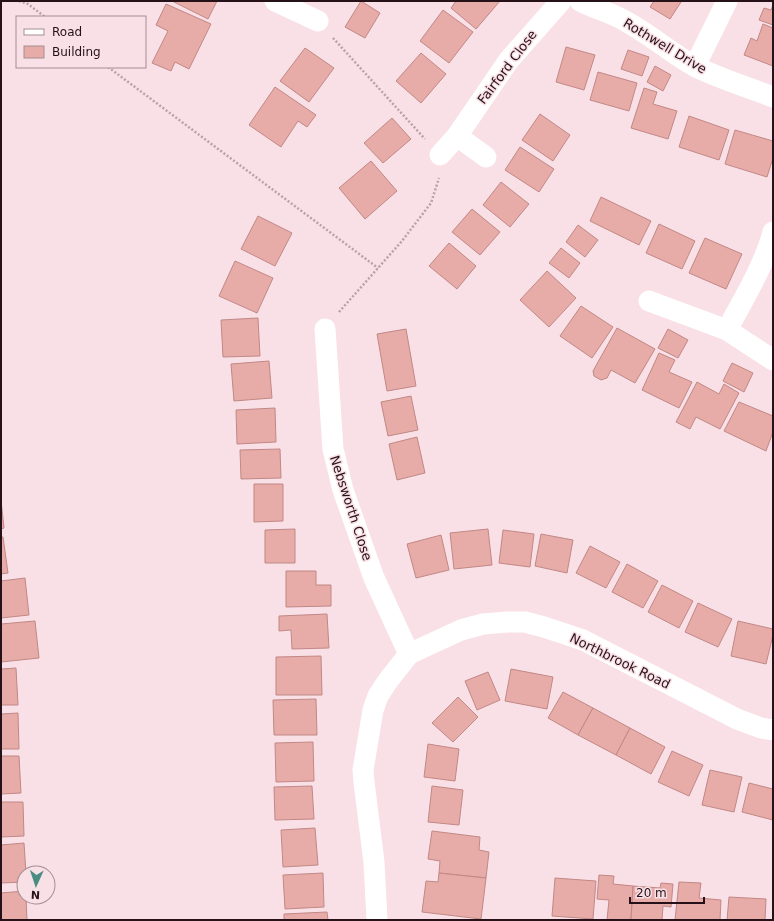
<svg xmlns="http://www.w3.org/2000/svg" width="774" height="921" viewBox="0 0 774 921" font-family="'DejaVu Sans',sans-serif">
<rect width="100%" height="100%" fill="#f9e0e6"/>
<g fill="#e7aba8" stroke="#c18886">
<polygon points="172,1 217,1 208,19"/>
<polygon points="361,1 380,13 365,38 345,27"/>
<polygon points="456,1 500,1 476,29 451,8"/>
<polygon points="654,1 679,1 681,2 670,19 650,7"/>
<polygon points="166,4 211,24 189,69 175,62 171,71 152,63 168,31 156,25"/>
<polygon points="773,5 773,25 759,20 764,8 771,10"/>
<polygon points="443,10 473,32 449,63 420,41"/>
<polygon points="763,24 773,28 773,66 744,55 751,38 757,41"/>
<polygon points="566,47 595,55 584,90 556,82"/>
<polygon points="305,48 334,68 309,102 280,81"/>
<polygon points="628,50 649,57 642,76 621,69"/>
<polygon points="421,53 446,74 421,103 396,81"/>
<polygon points="655,66 671,75 663,91 647,82"/>
<polygon points="598,72 637,83 629,111 590,100"/>
<polygon points="275,87 316,115 307,127 298,121 281,147 249,125"/>
<polygon points="644,88 657,92 653,104 677,111 668,139 631,128"/>
<polygon points="540,114 570,135 553,161 522,140"/>
<polygon points="689,116 729,130 719,160 679,147"/>
<polygon points="392,118 411,139 383,163 364,143"/>
<polygon points="735,130 773,141 773,158 767,177 725,164"/>
<polygon points="520,147 554,169 539,192 505,170"/>
<polygon points="371,161 397,191 365,219 339,188"/>
<polygon points="501,182 529,204 510,227 483,205"/>
<polygon points="601,197 651,221 639,245 590,221"/>
<polygon points="472,209 500,232 480,255 452,232"/>
<polygon points="258,216 292,233 275,266 241,249"/>
<polygon points="659,224 695,241 682,269 646,253"/>
<polygon points="578,225 598,240 585,257 566,242"/>
<polygon points="705,238 742,254 726,289 689,273"/>
<polygon points="449,243 476,266 457,289 429,266"/>
<polygon points="561,248 580,263 569,278 549,263"/>
<polygon points="235,261 273,278 257,313 219,296"/>
<polygon points="547,271 576,298 549,327 520,300"/>
<polygon points="581,306 613,327 592,358 560,336"/>
<polygon points="258,318 260,356 223,357 221,320"/>
<polygon points="617,328 655,349 635,383 611,370 607,378 601,380 594,376 593,371"/>
<polygon points="406,329 416,386 387,391 377,334"/>
<polygon points="668,329 688,340 678,358 658,348"/>
<polygon points="659,353 675,360 669,372 692,382 679,408 642,390"/>
<polygon points="269,361 272,398 234,401 231,364"/>
<polygon points="732,363 753,373 744,392 723,381"/>
<polygon points="697,382 719,394 724,384 739,393 720,429 696,417 690,429 676,422"/>
<polygon points="411,396 418,430 388,436 381,402"/>
<polygon points="739,402 773,416 773,432 766,451 724,431"/>
<polygon points="275,408 276,442 237,444 236,410"/>
<polygon points="417,437 425,473 397,480 389,444"/>
<polygon points="280,449 281,478 241,479 240,450"/>
<polygon points="254,484 283,484 283,521 254,522"/>
<polygon points="1,500 4,528 1,529"/>
<polygon points="295,529 295,563 265,563 265,530"/>
<polygon points="488,529 492,565 454,569 450,533"/>
<polygon points="503,530 534,534 530,567 499,563"/>
<polygon points="541,534 573,540 567,573 535,566"/>
<polygon points="441,535 449,570 416,578 407,544"/>
<polygon points="1,537 3,537 8,573 1,574"/>
<polygon points="590,546 620,562 606,588 576,573"/>
<polygon points="627,564 658,581 643,608 612,592"/>
<polygon points="286,571 316,571 316,585 331,585 331,606 286,607"/>
<polygon points="25,578 29,615 1,618 1,581"/>
<polygon points="662,585 693,601 679,628 648,612"/>
<polygon points="698,603 732,619 718,647 685,632"/>
<polygon points="327,614 329,648 292,649 291,630 279,631 279,616"/>
<polygon points="35,621 39,658 1,662 1,624"/>
<polygon points="738,621 773,629 773,635 766,664 731,656"/>
<polygon points="321,656 322,695 276,695 276,657"/>
<polygon points="16,668 18,705 1,705 1,669"/>
<polygon points="511,669 553,677 547,709 505,701"/>
<polygon points="488,672 500,700 477,710 465,681"/>
<polygon points="563,692 593,708 578,735 548,718"/>
<polygon points="458,697 478,717 453,742 432,723"/>
<polygon points="316,699 317,735 274,735 273,700"/>
<polygon points="593,708 630,728 616,755 578,735"/>
<polygon points="18,713 19,749 1,749 1,714"/>
<polygon points="630,728 665,747 651,774 616,755"/>
<polygon points="313,742 314,781 276,782 275,743"/>
<polygon points="428,744 459,749 455,781 424,777"/>
<polygon points="672,751 703,765 689,796 658,782"/>
<polygon points="1,756 19,756 21,793 1,794"/>
<polygon points="710,770 742,777 734,812 702,805"/>
<polygon points="749,783 773,789 773,820 742,812"/>
<polygon points="312,786 314,819 275,820 274,787"/>
<polygon points="432,786 463,790 459,825 428,822"/>
<polygon points="1,802 23,802 24,836 1,837"/>
<polygon points="315,828 318,865 283,867 281,830"/>
<polygon points="432,831 480,837 479,850 489,852 486,878 439,873 440,861 428,859"/>
<polygon points="24,843 26,873 24,873 24,882 1,883 1,845"/>
<polygon points="323,873 324,907 285,909 283,875"/>
<polygon points="439,873 486,878 481,919 422,912 426,881 438,882"/>
<polygon points="599,875 614,876 613,884 633,886 631,920 607,920 609,900 597,899"/>
<polygon points="555,878 596,881 593,919 552,916"/>
<polygon points="679,882 701,883 699,898 721,900 720,920 675,920"/>
<polygon points="661,883 673,884 671,907 663,906 662,920 631,920 633,886 660,888"/>
<polygon points="24,891 24,897 26,897 27,920 1,920 1,893"/>
<polygon points="729,897 766,899 765,920 727,920"/>
<polygon points="327,912 328,920 284,920 284,914"/>
</g>
<g fill="none" stroke-linecap="round" stroke-linejoin="round">
<g stroke="#b9a1a7" stroke-width="2.5" stroke-dasharray="2 2" stroke-linecap="butt">
<polyline points="19,1 28,4 45,17"/>
<polyline points="333,38 425,139"/>
<polyline points="108,67 378,268"/>
<polyline points="339,312 402,241 431,203 439,178"/>
</g>
<g stroke="#fff" stroke-width="21">
<polyline points="275,1 318,21"/>
<path d="M580 1C595 9 613 13 627 22 651 35 672 54 696 67 721 79 747 87 773 97"/>
<polyline points="695,66 727,1"/>
<polyline points="457,136 486,157"/>
<polyline points="440,155 457,136 509,60 561,1"/>
<path d="M649 301 727 330C744 298 764 266 773 232"/>
<polyline points="325,329 333,449 343,490 374,578 409,654"/>
<polyline points="727,330 773,360"/>
<polyline points="377,920 374,862 364,782 363,770 373,710 378,696 387,682 409,654 461,630 483,624 507,622 525,622 544,627 583,640 737,719 761,728 773,730"/>
</g>
</g>
<g text-anchor="middle" dominant-baseline="central" stroke-width="3" stroke-linejoin="round" paint-order="stroke">
<g font-size="13" fill="#251117" stroke="#f9e0e6">
<text transform="translate(665 46) rotate(31)">Rothwell Drive</text>
<text transform="translate(507 67) rotate(-53)">Fairford Close</text>
<text transform="translate(351 508) rotate(72)">Nebsworth Close</text>
<text transform="translate(620 661) rotate(26)">Northbrook Road</text>
</g>
</g>
<rect width="774" height="921" fill="none" stroke="#251117" stroke-width="4"/>
<rect x="16" y="16" width="130" height="52" fill="#f9e0e6" stroke="#a48d93"/>
<rect x="24" y="29" width="20" height="6" fill="#ffffff" stroke="#a48d93"/>
<text x="52" y="36" font-size="12" fill="#251117">Road</text>
<rect x="24" y="46" width="20" height="12" fill="#e7aba8" stroke="#a48d93"/>
<text x="52" y="56" font-size="12" fill="#251117">Building</text>
<g transform="translate(36 885) rotate(183)"><circle r="19" fill="#f9e0e6" stroke="#a48d93"/>
<path d="M0-3L7 15L0 10L-7 15Z" fill="#498d82"/>
<text y="-6" font-size="11" font-weight="bold" text-anchor="middle" fill="#251117">N</text>
</g>
<path d="M630 897v6h74v-6" fill="none" stroke="#251117" stroke-width="2"/>
<text x="636" y="897" font-size="12" fill="#251117" stroke="#f9e0e6" stroke-width="3" paint-order="stroke">20 m</text>
</svg>
